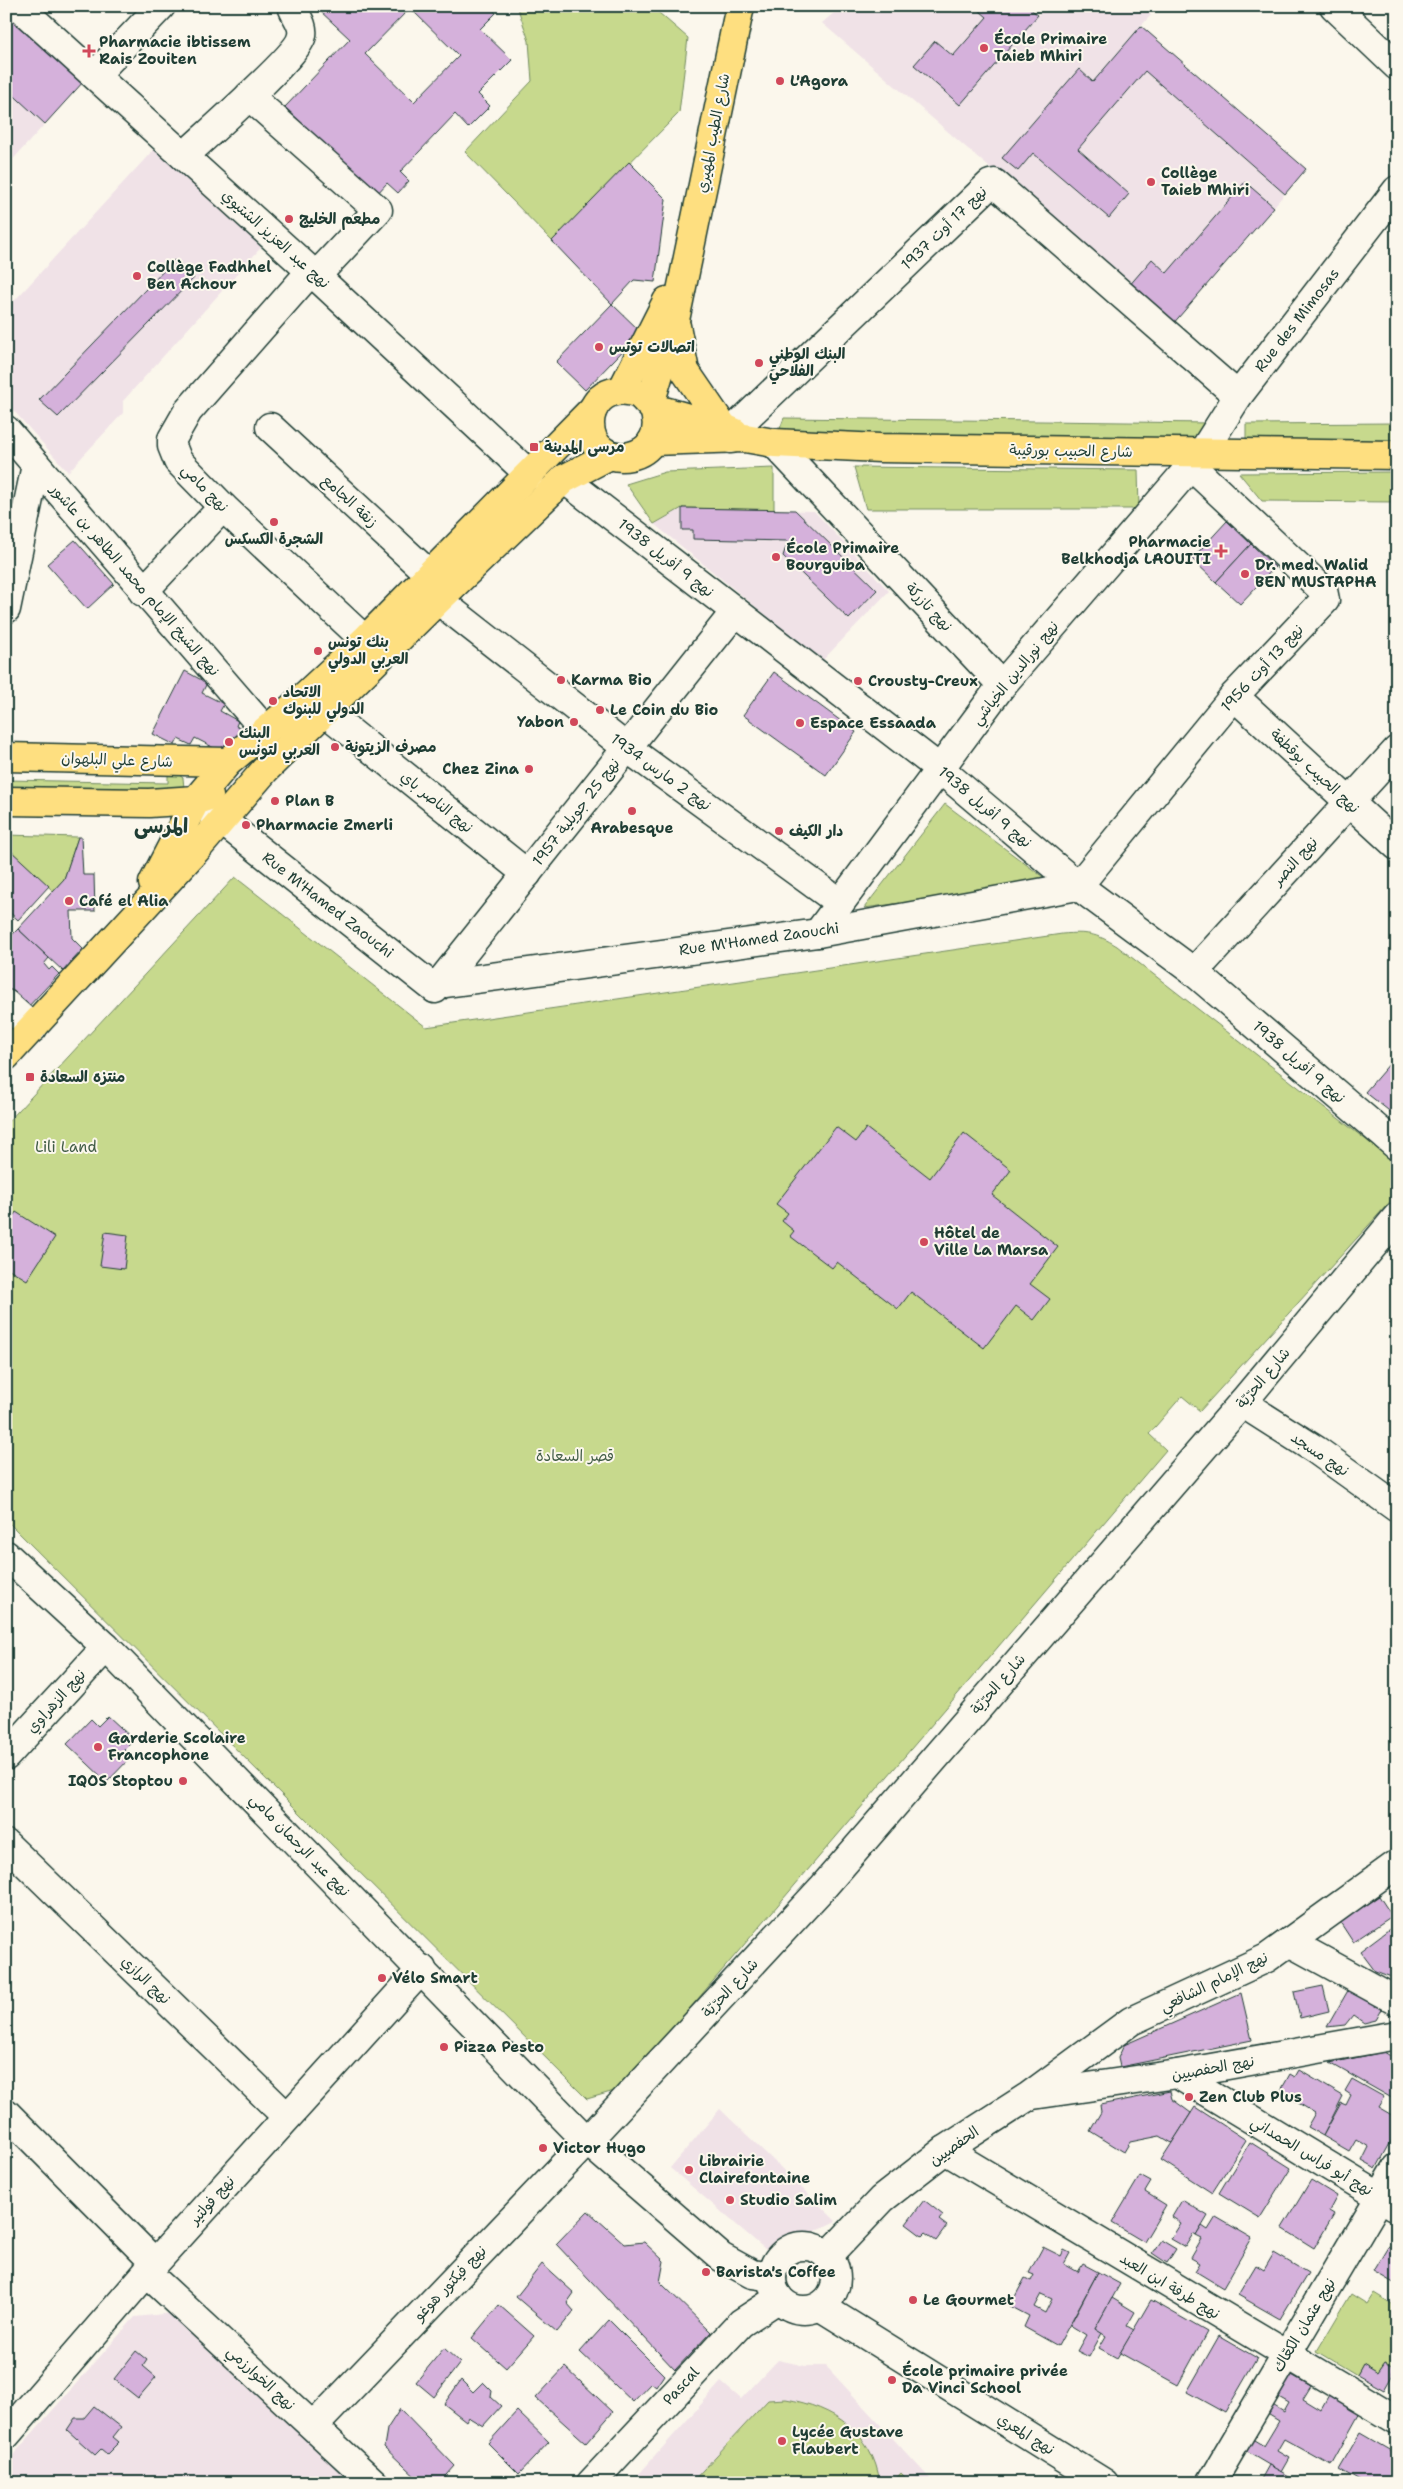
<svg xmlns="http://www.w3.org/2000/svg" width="1403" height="2489" viewBox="0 0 1403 2489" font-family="'Shantell Sans','Playpen Sans Arabic',sans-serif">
<rect width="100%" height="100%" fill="#fbf7ec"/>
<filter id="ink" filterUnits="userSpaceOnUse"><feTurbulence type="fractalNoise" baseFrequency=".02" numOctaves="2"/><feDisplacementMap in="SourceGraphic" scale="10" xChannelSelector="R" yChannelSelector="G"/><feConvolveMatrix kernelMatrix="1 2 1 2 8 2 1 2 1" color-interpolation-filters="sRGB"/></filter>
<g filter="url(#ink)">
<g fill="#f0e2e7">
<polygon points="842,6 1027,6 1038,15 1045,6 1141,6 1151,15 1141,26 1306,169 1172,325 822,23"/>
<polygon points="6,9 84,81 6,167"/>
<polygon points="156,147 266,242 123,401 123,413 68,472 6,402 6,310"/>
<polygon points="682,508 814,511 889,591 822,661 654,524"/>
<polygon points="720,2109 836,2221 781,2247 765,2249 670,2168"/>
<polygon points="173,2313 351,2483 6,2483 6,2463 135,2317"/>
<polygon points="778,2360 805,2366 826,2366 934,2483 631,2483 721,2382 741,2399"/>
</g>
<g fill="#c7d98d" stroke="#738b60">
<polygon points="517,6 651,6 688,38 679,113 552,241 465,152 532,81 529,41"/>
<polygon points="784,418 1211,423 1198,444 776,439"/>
<polygon points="1397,423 1397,443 1246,444 1246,424"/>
<polygon points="854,467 1138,470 1139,509 866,509"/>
<polygon points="774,468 774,510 682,508 654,524 626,484 665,472"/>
<polygon points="1397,472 1397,502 1262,501 1239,473"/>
<polygon points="168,774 179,775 183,778 184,788 180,792 6,792 6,780 168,783"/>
<polygon points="945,804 1051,883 864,908"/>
<polygon points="6,835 78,837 64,879 53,891 10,850 6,854"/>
<path d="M235 877 426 1027 1062 934C1086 932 1096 933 1117 946L1397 1164V1194L1200 1411 1182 1396 1149 1434 1166 1450 621 2089 587 2099 6 1520V1124Z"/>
<polygon points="1374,2293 1397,2307 1397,2368 1385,2363 1378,2373 1363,2364 1357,2375 1317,2351 1351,2294 1367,2304"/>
<path d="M786 2399C833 2407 873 2432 880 2483H691L768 2400Z"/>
<polygon points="901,2473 911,2483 892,2483"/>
</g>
<g fill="#d5b1db" stroke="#1f3d34" fill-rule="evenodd">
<path d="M322 6H489L496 13 480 29 512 60 478 94 490 106 468 128 455 114 400 172 409 181 398 193 387 183 376 195 285 107 350 39 319 10ZM410 8 459 56 414 102 365 54Z"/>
<polygon points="974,6 1027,6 1038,15 960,105 914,65 935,41 953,56 987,17"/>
<polygon points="6,9 84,81 45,124 6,88"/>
<polygon points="1141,26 1306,169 1285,194 1145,71 1078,149 1129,194 1109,218 1033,153 1018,171 1002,158 1079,69 1093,82"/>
<polygon points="629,162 666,199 655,282 634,280 612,304 552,241"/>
<polygon points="1245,182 1274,207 1172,325 1128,287 1152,259 1167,273"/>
<polygon points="174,260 194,278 58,417 39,400"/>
<polygon points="612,304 641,332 585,390 556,362"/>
<polygon points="682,508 795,510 877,590 849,619 783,556 788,541 693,539 693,530 682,530"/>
<polygon points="1227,521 1251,544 1216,582 1192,559"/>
<polygon points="75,540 114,584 87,609 47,564"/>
<polygon points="1251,544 1275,567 1240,604 1216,582"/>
<polygon points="185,671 207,683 202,693 224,704 220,711 238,721 236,726 245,731 232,757 195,738 191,745 178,739 175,745 153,734"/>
<polygon points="774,672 856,732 826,775 743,715"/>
<polygon points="78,837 81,837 83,875 94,875 95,911 71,911 72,938 83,949 63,971 18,929 64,879"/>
<polygon points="10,850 49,886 18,920 6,909 6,854"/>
<polygon points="18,929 49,958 44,964 49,970 52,967 59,974 25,1010 6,992 6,941"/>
<polygon points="1397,1055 1397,1117 1365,1092"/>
<polygon points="836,1127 856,1142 866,1128 930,1178 964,1133 1011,1170 992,1195 1058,1247 1030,1284 1050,1299 1034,1320 1016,1306 984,1348 911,1292 898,1309 837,1262 832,1268 790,1236 794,1231 782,1221 788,1213 776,1204"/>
<polygon points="16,1212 55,1237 27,1280 6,1267 6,1227"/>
<polygon points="105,1232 128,1235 124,1269 100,1266"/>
<polygon points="108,1716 134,1740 124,1750 131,1757 107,1782 67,1744 91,1719 98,1726"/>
<polygon points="1379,1896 1392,1916 1353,1942 1340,1922"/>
<polygon points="1396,1924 1397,1926 1397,1979 1375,1971 1360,1951"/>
<polygon points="1323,1986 1329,2011 1300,2018 1294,1992"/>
<polygon points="1350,1987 1384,2006 1376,2020 1364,2023 1353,2015 1345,2025 1327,2027"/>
<polygon points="1241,1993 1252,2040 1120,2067 1118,2058 1124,2045"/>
<polygon points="1384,2052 1397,2060 1397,2101 1330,2063"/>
<polygon points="1299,2070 1343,2096 1323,2136 1307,2127 1315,2113 1280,2092 1290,2074 1295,2077"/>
<polygon points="1352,2079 1384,2097 1378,2107 1397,2118 1397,2131 1376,2169 1362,2161 1369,2147 1356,2139 1349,2151 1323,2136 1341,2103 1346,2105 1351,2095 1345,2091"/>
<polygon points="1170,2091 1172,2099 1191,2113 1172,2143 1160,2136 1130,2142 1124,2152 1090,2131 1101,2112 1100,2105"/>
<polygon points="1195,2107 1246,2140 1212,2193 1161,2160"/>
<polygon points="1250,2142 1291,2168 1260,2218 1219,2193"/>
<polygon points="1140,2176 1151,2182 1145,2192 1166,2205 1144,2242 1112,2223"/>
<polygon points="1311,2180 1337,2196 1329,2211 1334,2214 1314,2248 1282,2228"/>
<polygon points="924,2200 943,2215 939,2220 947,2226 936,2241 925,2233 922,2236 906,2224"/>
<polygon points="1182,2200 1208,2216 1196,2236 1193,2234 1185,2247 1171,2239 1181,2223 1172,2217"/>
<polygon points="588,2211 625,2244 644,2242 664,2261 660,2282 711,2332 675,2370 556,2244"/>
<polygon points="1216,2217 1252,2238 1223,2288 1195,2271 1200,2263 1191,2258 1202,2239 1196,2236 1202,2226 1208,2230"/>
<polygon points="1161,2240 1176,2249 1167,2263 1152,2253"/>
<polygon points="1388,2246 1396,2251 1397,2249 1397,2285 1373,2271"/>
<path d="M1043 2247 1061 2256 1064 2250 1070 2253 1064 2264 1078 2272 1083 2264 1098 2272 1058 2346 1024 2327 1029 2316 1010 2306 1025 2278 1031 2281 1034 2275 1029 2273ZM1041 2294 1052 2299 1045 2313 1034 2307Z"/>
<polygon points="1274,2253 1308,2273 1280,2319 1238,2295 1256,2265 1264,2270"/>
<polygon points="542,2264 574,2293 567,2303 574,2311 557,2332 516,2297"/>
<polygon points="1098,2272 1120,2284 1095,2329 1102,2333 1089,2357 1077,2351 1086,2335 1070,2325"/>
<polygon points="1112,2298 1135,2312 1127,2326 1134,2330 1117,2358 1099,2348 1106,2336 1095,2329"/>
<polygon points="1151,2300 1207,2332 1178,2385 1120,2353"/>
<polygon points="499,2305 534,2336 506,2368 472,2338"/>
<polygon points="609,2320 664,2375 656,2387 651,2383 633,2402 580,2352"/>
<polygon points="1219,2336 1257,2358 1225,2413 1187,2392"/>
<polygon points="444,2348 460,2363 434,2397 416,2382"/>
<polygon points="136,2351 147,2360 143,2366 156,2377 138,2398 114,2379"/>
<polygon points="1385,2363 1396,2369 1384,2390 1357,2375 1363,2364 1378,2373"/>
<polygon points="565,2367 613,2412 586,2443 536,2398"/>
<polygon points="1288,2373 1311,2386 1303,2399 1321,2410 1330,2394 1361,2411 1331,2465 1284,2439 1277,2451 1289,2458 1281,2472 1242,2449 1249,2437 1264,2446 1279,2421 1266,2413 1271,2404 1284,2412 1289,2403 1275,2395"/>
<polygon points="461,2380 473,2392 483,2382 492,2391 491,2397 501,2406 483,2426 468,2417 466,2421 444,2404"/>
<polygon points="1397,2383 1397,2395 1392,2393"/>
<polygon points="94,2406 121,2427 113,2437 119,2442 107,2454 101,2449 95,2455 67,2430 75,2418 84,2418"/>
<polygon points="400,2409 455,2466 440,2483 422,2483 384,2447 387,2429"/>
<polygon points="517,2411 549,2442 519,2474 488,2443"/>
<polygon points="1360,2433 1391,2451 1397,2443 1397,2474 1393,2472 1387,2483 1363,2483 1339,2469"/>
<polygon points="1269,2465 1300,2482 1300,2483 1259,2483"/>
</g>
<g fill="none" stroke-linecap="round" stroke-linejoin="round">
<defs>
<g id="minor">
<polyline points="18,6 316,276 530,475"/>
<polyline points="1334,6 1397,66"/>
<polyline points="95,75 161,6"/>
<polyline points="249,96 378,210 316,276"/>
<path d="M184 156C203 138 300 54 302 35 304 24 295 16 292 6"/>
<polyline points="311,271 188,411 172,439 172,446 178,461 223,507 365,640"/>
<polyline points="270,427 429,574"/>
<polyline points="6,430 265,730"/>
<polyline points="731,439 732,431 990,184 994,183 1238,396"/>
<polyline points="774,443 1002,685"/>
<polyline points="564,479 940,769 1078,886 1194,972 1397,1146"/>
<polyline points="143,592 223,507"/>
<polyline points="438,600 627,748 840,903"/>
<polyline points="6,609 36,465"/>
<polyline points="1234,696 1397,846"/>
<polyline points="324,711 527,874"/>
<polyline points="196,800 435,989 735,612"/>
<polyline points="818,933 1002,685 1202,453 1238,396 1397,190"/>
<polyline points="1194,972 1397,750"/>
<polyline points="439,984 818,933 1078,886 1234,696 1325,600 1323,590 1191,466"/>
<polyline points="6,1004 33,1028"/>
<polyline points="1242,1403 1316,1450 1397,1508"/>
<polyline points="6,1555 106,1647 587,2141 721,2257 752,2274 772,2277"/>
<polyline points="6,1756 106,1647"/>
<polyline points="6,1844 287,2117"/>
<polyline points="1289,1942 1397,2001"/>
<polyline points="1177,2074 1395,2206"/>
<polyline points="1033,2095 1177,2074 1397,2035"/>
<polyline points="6,2113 155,2263"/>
<polyline points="945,2150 1397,2420"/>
<circle cx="804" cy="2278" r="32"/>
<polyline points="828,2256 882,2199 945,2150 1029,2096 1131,2021 1267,1958 1397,1864"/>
<polyline points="147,2273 374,2483"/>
<polyline points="821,2307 1104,2483"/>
<polyline points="314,2426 587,2141 824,1886 1242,1403 1397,1217"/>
<polyline points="6,2435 155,2263 422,1969"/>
<polyline points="591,2483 741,2323 779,2298"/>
<polyline points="1211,2483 1397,2168"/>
</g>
<g id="major">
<polyline points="676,326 685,371 724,428"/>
<polyline points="622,390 667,301"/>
<polyline points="650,404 675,320 740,6"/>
<path d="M653 407C675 463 591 476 590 424 590 415 594 405 600 399 610 390 624 389 636 393 643 396 647 403 653 408 656 410 664 411 668 412 689 419 713 423 734 432"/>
<polyline points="652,441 745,438 774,443 880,448 1397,455"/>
<polyline points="6,757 228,762"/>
<polyline points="6,801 149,803 196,800 209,796"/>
<polyline points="153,883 196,800 228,762 283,716 365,640 593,409"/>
<polyline points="6,1056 196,850 265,770 438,600 564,479 610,455"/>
</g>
</defs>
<use href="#minor" stroke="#1f3d34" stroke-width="31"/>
<use href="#major" stroke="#1f3d34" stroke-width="31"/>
<use href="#minor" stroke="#fbf7ec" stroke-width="28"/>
<use href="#major" stroke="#fedf80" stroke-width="28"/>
</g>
</g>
<g fill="#d1495b" stroke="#fbf7ec" stroke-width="2">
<circle cx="984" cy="48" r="5"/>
<path d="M86.5 43.5h5v5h5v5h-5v5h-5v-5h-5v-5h5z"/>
<circle cx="780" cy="81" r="5"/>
<circle cx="1151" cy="182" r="5"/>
<circle cx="289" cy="219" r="5"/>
<circle cx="137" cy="276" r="5"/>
<circle cx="599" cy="347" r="5"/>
<circle cx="759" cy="363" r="5"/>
<rect x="529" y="442" width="10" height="10" rx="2.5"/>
<circle cx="274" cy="522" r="5"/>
<path d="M1218.5 543.5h5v5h5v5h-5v5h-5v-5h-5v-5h5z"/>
<circle cx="776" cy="557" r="5"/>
<circle cx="1245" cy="574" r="5"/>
<circle cx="318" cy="651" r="5"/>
<circle cx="561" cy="680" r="5"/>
<circle cx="858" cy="681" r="5"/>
<circle cx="273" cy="701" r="5"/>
<circle cx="600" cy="710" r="5"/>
<circle cx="574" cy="722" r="5"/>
<circle cx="800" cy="723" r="5"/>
<circle cx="229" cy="742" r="5"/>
<circle cx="335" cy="747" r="5"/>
<circle cx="529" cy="769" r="5"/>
<circle cx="275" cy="801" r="5"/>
<circle cx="632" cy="811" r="5"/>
<circle cx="246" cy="825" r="5"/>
<circle cx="779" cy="831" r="5"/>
<circle cx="69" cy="901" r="5"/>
<rect x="25" y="1072" width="10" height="10" rx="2.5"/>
<circle cx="924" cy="1242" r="5"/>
<circle cx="98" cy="1747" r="5"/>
<circle cx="183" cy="1781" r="5"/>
<circle cx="382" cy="1978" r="5"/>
<circle cx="444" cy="2047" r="5"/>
<circle cx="1189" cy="2097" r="5"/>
<circle cx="543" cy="2148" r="5"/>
<circle cx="689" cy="2170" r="5"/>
<circle cx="730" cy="2200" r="5"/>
<circle cx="706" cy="2272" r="5"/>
<circle cx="913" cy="2300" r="5"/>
<circle cx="892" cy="2380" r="5"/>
<circle cx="782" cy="2441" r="5"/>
</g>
<g text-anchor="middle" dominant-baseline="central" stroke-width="4" stroke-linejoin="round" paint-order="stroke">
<g font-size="15" font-weight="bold" fill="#1f3d34" stroke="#fbf7ec" text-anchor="start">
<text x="994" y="39">École Primaire<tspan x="994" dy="17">Taieb Mhiri</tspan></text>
<text x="99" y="42">Pharmacie ibtissem<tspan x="99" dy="17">Rais Zouiten</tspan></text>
<text x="790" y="81">L'Agora</text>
<text x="1161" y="173">Collège<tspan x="1161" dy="17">Taieb Mhiri</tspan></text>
<text x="299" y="219">مطعم الخليج</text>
<text x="147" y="267">Collège Fadhhel<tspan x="147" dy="17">Ben Achour</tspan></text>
<text x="609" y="347">اتصالات توتس</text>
<text x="769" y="354">البنك الوطني<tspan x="769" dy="17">الفلاحي</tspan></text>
<text x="544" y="447">مرسى المدينة</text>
<text x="274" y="539" text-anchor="middle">الشجرة الكسكس</text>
<text x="1211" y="542" text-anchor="end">Pharmacie<tspan x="1211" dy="17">Belkhodja LAOUITI</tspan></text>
<text x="786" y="548">École Primaire<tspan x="786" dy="17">Bourguiba</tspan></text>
<text x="1255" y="565">Dr. med. Walid<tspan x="1255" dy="17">BEN MUSTAPHA</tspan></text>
<text x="328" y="642">بنك تونس<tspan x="328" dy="17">العربي الدولي</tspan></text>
<text x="571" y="680">Karma Bio</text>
<text x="868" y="681">Crousty-Creux</text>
<text x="283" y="692">الاتحاد<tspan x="283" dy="17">الدولي للبنوك</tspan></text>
<text x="610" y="710">Le Coin du Bio</text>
<text x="564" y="722" text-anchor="end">Yabon</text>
<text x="810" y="723">Espace Essaada</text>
<text x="239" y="733">البنك<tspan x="239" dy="17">العربي لتونس</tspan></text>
<text x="345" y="747">مصرف الزيتونة</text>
<text x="519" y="769" text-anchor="end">Chez Zina</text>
<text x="285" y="801">Plan B</text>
<text x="256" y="825">Pharmacie Zmerli</text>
<text x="632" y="828" text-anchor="middle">Arabesque</text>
<text x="789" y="831">دار الكيف</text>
<text x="79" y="901">Café el Alia</text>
<text x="40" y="1077">منتزه السعادة</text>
<text x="934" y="1233">Hôtel de<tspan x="934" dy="17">Ville La Marsa</tspan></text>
<text x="108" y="1738">Garderie Scolaire<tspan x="108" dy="17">Francophone</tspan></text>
<text x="173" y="1781" text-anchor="end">IQOS Stoptou</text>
<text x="392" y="1978">Vélo Smart</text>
<text x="454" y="2047">Pizza Pesto</text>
<text x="1199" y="2097">Zen Club Plus</text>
<text x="553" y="2148">Victor Hugo</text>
<text x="699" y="2161">Librairie<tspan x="699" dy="17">Clairefontaine</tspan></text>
<text x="740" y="2200">Studio Salim</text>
<text x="716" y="2272">Barista's Coffee</text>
<text x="923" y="2300">Le Gourmet</text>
<text x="902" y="2371">École primaire privée<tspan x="902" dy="17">Da Vinci School</tspan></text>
<text x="792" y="2432">Lycée Gustave<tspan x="792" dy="17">Flaubert</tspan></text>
</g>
<g font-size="15" fill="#1f3d34" stroke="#fbf7ec">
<text transform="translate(713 133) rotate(-79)">شارع الطيب المهيري</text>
<text transform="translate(944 228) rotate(-44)">نهج 17 أوت 1937</text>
<text transform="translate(276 239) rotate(42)">نهج عبد العزيز الشتيوي</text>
<text transform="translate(1297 320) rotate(-52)">Rue des Mimosas</text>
<text transform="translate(1071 451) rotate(1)">شارع الحبيب بورقيبة</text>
<text transform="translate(205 488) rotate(46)">نهج مامي</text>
<text transform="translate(350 501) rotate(43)">زنقة الجامع</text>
<text transform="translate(666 558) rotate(38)">نهج 9 أفريل 1938</text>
<text transform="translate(135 580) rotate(49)">نهج الشيخ الإمام محمد الطاهر بن عاشور</text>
<text transform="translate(929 607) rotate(47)">نهج تازركة</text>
<text transform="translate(1262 668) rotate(-47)">نهج 13 أوت 1956</text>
<text transform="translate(1015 673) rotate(-51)">نهج نورالدين الخياشي</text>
<text transform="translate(117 760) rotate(2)">شارع علي البلهوان</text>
<text transform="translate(1315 771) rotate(43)">نهج الحبيب بوقطفة</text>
<text transform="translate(661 772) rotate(36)">نهج 2 مارس 1934</text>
<text transform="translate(437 802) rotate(39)">نهج الناصر باي</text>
<text transform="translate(985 807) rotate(40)">نهج 9 أفريل 1938</text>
<text transform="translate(576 812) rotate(-52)">نهج 25 جويلية 1957</text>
<text transform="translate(1295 861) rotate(-48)">نهج النصر</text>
<text transform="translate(328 905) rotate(38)">Rue M'Hamed Zaouchi</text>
<text transform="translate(759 939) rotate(-8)">Rue M'Hamed Zaouchi</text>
<text transform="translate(1299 1062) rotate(41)">نهج 9 أفريل 1938</text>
<text transform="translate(1263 1378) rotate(-50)">شارع الحرّيّة</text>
<text transform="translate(1320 1454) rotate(34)">نهج مسجد</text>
<text transform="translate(998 1684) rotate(-49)">شارع الحرّيّة</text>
<text transform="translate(56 1701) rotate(-48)">نهج الزهراوي</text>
<text transform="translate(300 1845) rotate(46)">نهج عبد الرحمان مامي</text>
<text transform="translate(146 1980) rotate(44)">نهج الرازي</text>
<text transform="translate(1214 1982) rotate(-26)">نهج الإمام الشافعي</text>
<text transform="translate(730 1988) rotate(-47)">شارع الحرّيّة</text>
<text transform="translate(1213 2068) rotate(-10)">نهج الحفصيين</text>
<text transform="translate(954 2146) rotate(-35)">الحفصيين</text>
<text transform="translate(1312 2156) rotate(31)">نهج أبو فراس الحمداني</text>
<text transform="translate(212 2200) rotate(-48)">نهج فولتير</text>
<text transform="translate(450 2283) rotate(-46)">نهج فيكتور هوغو</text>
<text transform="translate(1170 2286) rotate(31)">نهج طرفة ابن العبد</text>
<text transform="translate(1304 2325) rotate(-59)">نهج عثمان الكعّاك</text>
<text transform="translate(261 2378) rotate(43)">نهج الخوارزمي</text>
<text transform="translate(681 2386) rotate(-47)">Pascal</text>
<text transform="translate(1026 2434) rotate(32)">نهج المعري</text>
</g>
<g font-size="15" fill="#415c46" stroke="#fbf7ec">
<text x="66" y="1147">Lili Land</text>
<text x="575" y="1456">قصر السعادة</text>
</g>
<g font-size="20" font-weight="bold" fill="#1f3d34" stroke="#fbf7ec">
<text x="161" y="826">المرسى</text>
</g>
</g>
<rect width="1403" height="2489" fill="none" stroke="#fbf7ec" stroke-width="25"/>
<rect x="12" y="12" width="1378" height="2464" fill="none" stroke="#1f3d34" stroke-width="2" filter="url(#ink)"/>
</svg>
